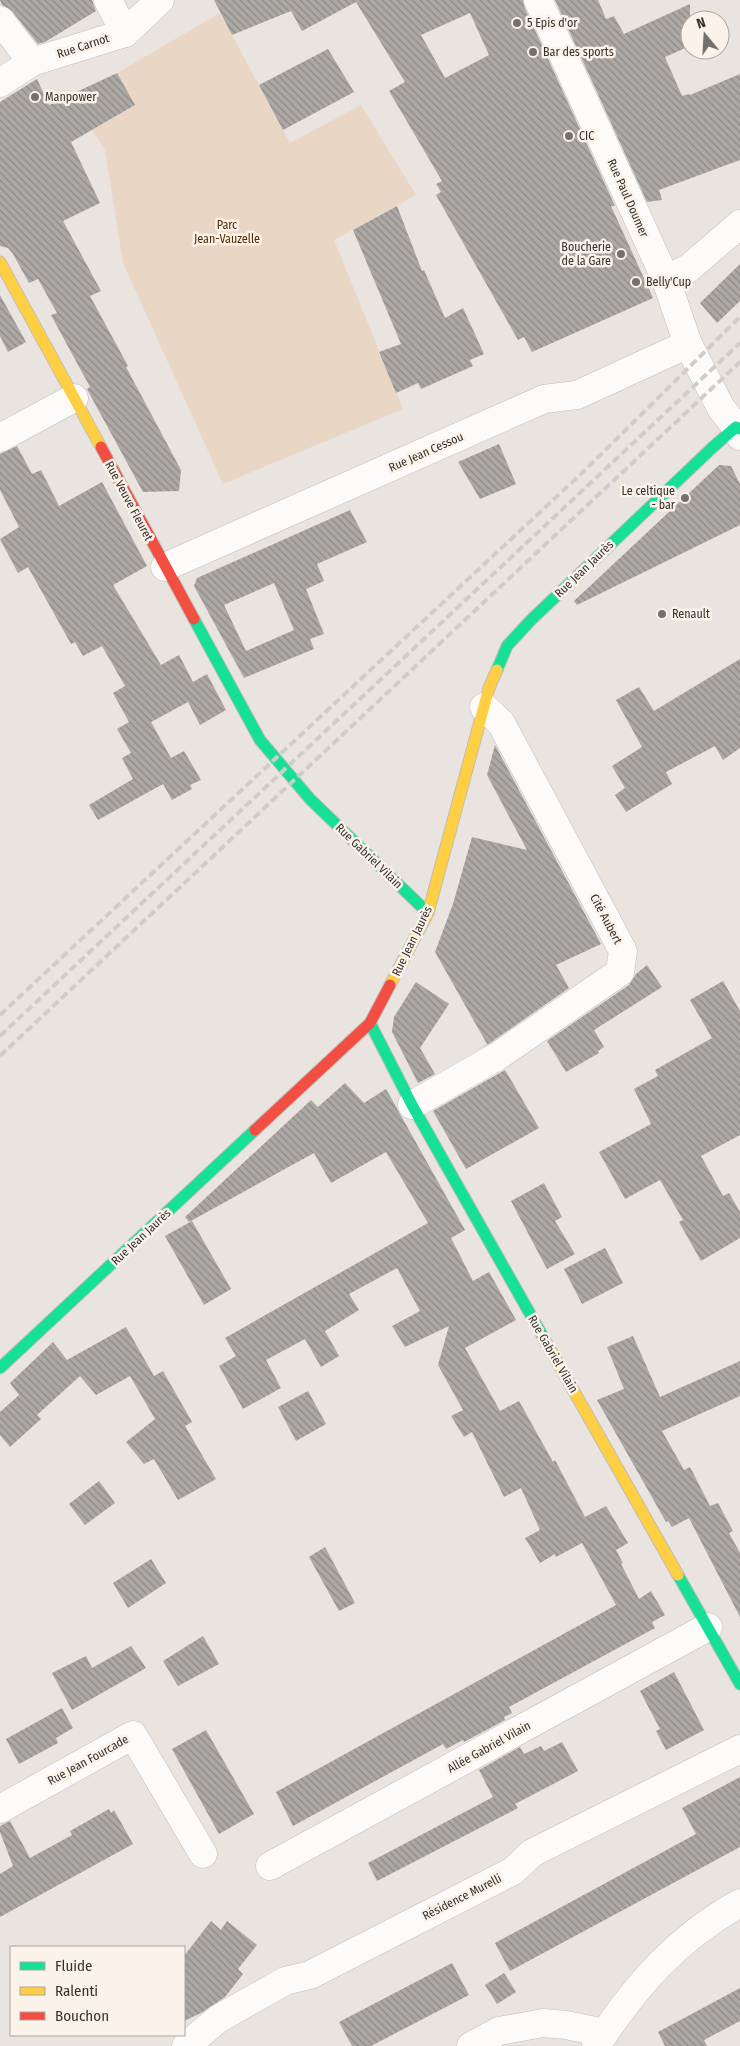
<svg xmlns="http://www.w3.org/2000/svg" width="740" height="2046" viewBox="0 0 740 2046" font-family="'Fira Sans Condensed',sans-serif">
<defs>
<pattern id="building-back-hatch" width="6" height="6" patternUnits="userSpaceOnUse" patternTransform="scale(1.25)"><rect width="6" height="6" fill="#aca8a5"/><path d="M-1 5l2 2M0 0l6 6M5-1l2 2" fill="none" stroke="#8d8987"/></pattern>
</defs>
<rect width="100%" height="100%" fill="#e9e4e0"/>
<polygon fill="#ead6c4" points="220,13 290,143 361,105 416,195 334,240 403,409 223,484 123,263 105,150 92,130 135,105 117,73"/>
<g fill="url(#building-back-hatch)" fill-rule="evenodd">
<polygon points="0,0 92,0 96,11 45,42 38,44 12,11 2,5"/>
<path d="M214 0H523L524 6 615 206H611L653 298 532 352 524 337 518 340 436 195 441 192 436 184 442 181 389 91 405 82 356 2 302 31 291 11 232 35ZM470 13 489 55 445 78 421 35Z"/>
<polygon points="555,0 598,0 606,19 614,16 624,34 690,4 690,46 665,57 682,96 689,94 690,95 740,74 740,160 659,190 662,200 647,202"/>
<polygon points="328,49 354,92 283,130 259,85"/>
<polygon points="117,73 135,105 71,142 100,203 63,221 101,291 90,296 128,366 126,367 181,470 179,491 143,492 88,391 87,389 90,387 51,315 57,313 38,279 29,283 13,254 8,248 0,246 0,102 37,79 49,105"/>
<polygon points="397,206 422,271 424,270 445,318 463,308 484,354 470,360 473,366 421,389 418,383 396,393 379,352 401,344 353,230"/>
<polygon points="740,264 740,301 717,323 700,303"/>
<polygon points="0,295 26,342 8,352 0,336"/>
<polygon points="499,444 516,484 480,499 458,462"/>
<polygon points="17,446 32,474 41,470 59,506 102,482 147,566 113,585 161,665 179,655 193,682 207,674 226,710 200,725 188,702 151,722 171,758 184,751 201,780 190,785 192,789 172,800 163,784 98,820 89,805 133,779 122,758 131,753 117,729 129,722 113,693 125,686 102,646 83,656 75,642 71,644 28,567 18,573 0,539 19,527 0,490 0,454"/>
<polygon points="719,465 731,466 740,484 740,525 577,605 574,601"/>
<path d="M350 510 367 542 317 564 324 581 306 589 324 634 310 639 314 649 244 678 194 586 197 578ZM274 583 294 630 246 651 224 605Z"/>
<polygon points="740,659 740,748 723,760 715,746 666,772 672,784 626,812 615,795 625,788 612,766 642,747 616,700 639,687 654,711"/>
<polygon points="495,745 601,944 556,965 569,988 490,1043 476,1050 487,1044 435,952 453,904 472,837 527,850 487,775"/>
<polygon points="647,965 662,987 594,1030 604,1047 598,1051 599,1053 566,1072 547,1041 629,985 636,974"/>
<polygon points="723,981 740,1011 740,1135 701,1156 723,1196 729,1193 740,1212 740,1238 701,1261 679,1222 683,1220 660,1180 625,1199 599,1152 651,1124 634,1089 658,1076 655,1070 712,1038 690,1000"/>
<polygon points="416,982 449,1004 420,1048 435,1074 418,1083 392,1032 394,1017"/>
<polygon points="505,1070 539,1128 466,1169 433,1111"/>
<polygon points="345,1083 364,1103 386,1089 465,1230 451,1238 473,1281 489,1272 516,1320 465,1348 500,1411 519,1401 553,1462 555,1460 585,1517 606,1506 628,1543 616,1550 623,1563 621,1564 639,1599 651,1591 665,1615 652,1622 655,1628 509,1707 512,1713 504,1717 505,1720 464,1742 463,1740 446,1749 443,1744 293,1826 276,1792 616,1605 582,1543 556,1557 555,1554 540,1563 525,1538 540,1530 521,1488 504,1497 472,1432 464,1437 451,1416 463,1410 438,1365 449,1326 405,1347 392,1326 420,1311 397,1268 349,1294 359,1310 325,1331 339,1356 321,1367 305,1339 266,1360 281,1388 243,1409 219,1366 236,1356 225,1338 428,1223 386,1152 331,1183 314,1153 189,1222 185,1217 311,1100 318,1107"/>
<polygon points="544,1183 562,1217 555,1221 575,1254 547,1269 511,1201"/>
<polygon points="192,1221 231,1289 204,1305 165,1236"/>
<polygon points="605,1248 623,1283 582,1304 564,1269"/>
<polygon points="126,1327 154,1376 163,1371 192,1422 185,1426 216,1479 178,1500 154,1459 144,1464 126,1442 155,1419 130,1376 96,1395 80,1376 37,1415 41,1419 10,1447 0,1435 0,1412 19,1395 10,1383 53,1342 67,1360"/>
<polygon points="633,1336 660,1397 740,1361 740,1396 662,1431 684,1470 690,1467 710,1506 718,1503 733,1531 729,1533 740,1553 740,1617 689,1518 672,1527 668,1521 666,1522 597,1400 624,1389 607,1347"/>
<polygon points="308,1391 326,1424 296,1441 278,1407"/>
<polygon points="99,1481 115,1503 85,1525 69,1504"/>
<polygon points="325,1547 355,1603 339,1611 309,1557"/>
<polygon points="151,1559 166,1583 128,1608 113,1583"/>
<polygon points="203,1636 219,1664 178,1686 163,1661"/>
<polygon points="131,1646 146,1668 72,1710 52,1673 86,1656 92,1668"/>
<polygon points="674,1672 704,1730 666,1750 656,1731 660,1729 640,1691"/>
<polygon points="62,1708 73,1728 56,1738 58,1743 19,1764 6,1739"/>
<polygon points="206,1730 254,1814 219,1834 172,1749"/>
<polygon points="562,1742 578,1771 515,1804 518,1808 377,1881 368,1863 493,1797 479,1770 520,1747 524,1754 541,1746 544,1751"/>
<polygon points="740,1777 740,1847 510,1971 495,1943 696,1834 682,1808"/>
<polygon points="109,1809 111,1813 114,1810 133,1844 0,1917 0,1874 13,1866 0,1832 0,1826 10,1821 30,1858 72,1835 70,1831"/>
<polygon points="211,1921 221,1930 227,1921 257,1945 238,1969 243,1974 225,1997 201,2013 184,2021 184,1956"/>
<polygon points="452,1963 469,1995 371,2046 352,2046 339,2022"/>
<polygon points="504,1973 516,1992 497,2004 485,1985"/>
<polygon points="740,1988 740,2021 704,2040 707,2046 665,2046 658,2032"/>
</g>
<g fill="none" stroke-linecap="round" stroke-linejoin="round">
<defs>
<g id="street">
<polyline points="108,0 125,33"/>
<polyline points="538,0 666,280 688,344 721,408 736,427 740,436"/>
<polyline points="0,20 32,62"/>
<polyline points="0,83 32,62 125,33 160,0"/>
<polyline points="666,280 689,268 740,224"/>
<polyline points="0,438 74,398"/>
<polyline points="165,567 544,399 577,395 688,344"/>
<polyline points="412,1105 498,1056 620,972 623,951 501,723 484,707"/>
<polyline points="0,1809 133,1735 203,1854"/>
<polyline points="270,1866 708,1627"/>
<polyline points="186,2046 218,2019 285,1981 310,1975 513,1871 532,1853 740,1749"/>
<polyline points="471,2046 499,2031 543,2023 566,2025 605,2033"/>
<path d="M596 2046C636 1985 676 1939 740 1903"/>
</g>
<g id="fast">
<polyline points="194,619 260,740 310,799 428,913"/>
<polyline points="497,670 507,646 531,620 713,447 736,427 740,429"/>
<polyline points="370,1023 412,1105 546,1342"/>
<polyline points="0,1368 255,1130"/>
<polyline points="678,1575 740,1684"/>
</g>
<g id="slow">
<polyline points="0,262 101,447"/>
<polyline points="390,985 428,913 489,688 497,670"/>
<polyline points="546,1342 678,1575"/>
</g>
<g id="jam">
<polyline points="101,447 194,619"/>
<polyline points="255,1130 370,1023 390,985"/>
</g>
</defs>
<use href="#street" stroke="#c1bdba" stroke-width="29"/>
<use href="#fast" stroke="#c1bdba" stroke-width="13"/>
<use href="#slow" stroke="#c1bdba" stroke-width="13"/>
<use href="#jam" stroke="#c1bdba" stroke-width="13"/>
<use href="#street" stroke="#fcfbfa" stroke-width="28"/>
<use href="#fast" stroke="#16e098" stroke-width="11"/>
<use href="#slow" stroke="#ffcf43" stroke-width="11"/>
<use href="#jam" stroke="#f24e42" stroke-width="11"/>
<g stroke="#cecccc" stroke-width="4" stroke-dasharray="8 4" stroke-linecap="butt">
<polyline points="0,1015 581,474 740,317"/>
<polyline points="0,1036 740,343"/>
<polyline points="0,1056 740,362"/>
</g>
</g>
<g fill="#74706c" stroke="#fbf2e9" stroke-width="2">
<circle cx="517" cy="23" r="5"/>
<circle cx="533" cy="52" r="5"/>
<circle cx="35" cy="97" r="5"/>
<circle cx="569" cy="136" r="5"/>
<circle cx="621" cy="254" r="5"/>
<circle cx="636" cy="282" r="5"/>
<circle cx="685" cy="498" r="5"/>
<circle cx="662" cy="614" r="5"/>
</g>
<g text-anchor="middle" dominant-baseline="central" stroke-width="5" stroke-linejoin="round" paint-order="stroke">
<g font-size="12" fill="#35312e" stroke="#fbf2e9" text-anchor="start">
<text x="527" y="23">5 Epis d'or</text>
<text x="543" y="52">Bar des sports</text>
<text x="45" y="97">Manpower</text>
<text x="579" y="136">CIC</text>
<text x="611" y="247" text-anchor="end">Boucherie<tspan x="611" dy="14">de la Gare</tspan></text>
<text x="646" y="282">Belly'Cup</text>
<text x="675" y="491" text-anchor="end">Le celtique<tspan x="675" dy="14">- bar</tspan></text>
<text x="672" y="614">Renault</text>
</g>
<g font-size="12" fill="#35312e" stroke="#fbf2e9">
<text transform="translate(83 46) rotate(-18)">Rue Carnot</text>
<text transform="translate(628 198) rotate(66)">Rue Paul Doumer</text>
<text transform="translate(426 452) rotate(-24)">Rue Jean Cessou</text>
<text transform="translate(129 501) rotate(62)">Rue Veuve Fleuret</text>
<text transform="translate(584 569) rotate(-44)">Rue Jean Jaurès</text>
<text transform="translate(369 856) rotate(44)">Rue Gabriel Vilain</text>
<text transform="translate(606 919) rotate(62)">Cité Aubert</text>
<text transform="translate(412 941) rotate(-64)">Rue Jean Jaurès</text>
<text transform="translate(141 1237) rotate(-43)">Rue Jean Jaurès</text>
<text transform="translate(553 1354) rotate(60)">Rue Gabriel Vilain</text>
<text transform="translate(489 1747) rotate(-29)">Allée Gabriel Vilain</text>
<text transform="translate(88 1760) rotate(-29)">Rue Jean Fourcade</text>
<text transform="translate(462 1897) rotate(-27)">Résidence Murelli</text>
</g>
<g font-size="12" fill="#502d00" stroke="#fbf2e9">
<text x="227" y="225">Parc<tspan x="227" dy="14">Jean-Vauzelle</tspan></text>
</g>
</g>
<rect x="10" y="1946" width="175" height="90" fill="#fbf2e9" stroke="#aca59e"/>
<rect x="20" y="1962" width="25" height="8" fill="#16e098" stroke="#aca59e"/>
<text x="55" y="1971" font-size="15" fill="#35312e">Fluide</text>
<rect x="20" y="1987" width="25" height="8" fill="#ffcf43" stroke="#aca59e"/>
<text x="55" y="1996" font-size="15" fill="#35312e">Ralenti</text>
<rect x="20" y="2012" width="25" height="8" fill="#f24e42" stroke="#aca59e"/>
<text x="55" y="2021" font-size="15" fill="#35312e">Bouchon</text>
<g transform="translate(705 35) rotate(342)"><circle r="24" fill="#fbf2e9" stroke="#aca59e"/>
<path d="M0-4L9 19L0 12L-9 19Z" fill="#74706c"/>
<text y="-8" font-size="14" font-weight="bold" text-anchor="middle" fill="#35312e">N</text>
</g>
</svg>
